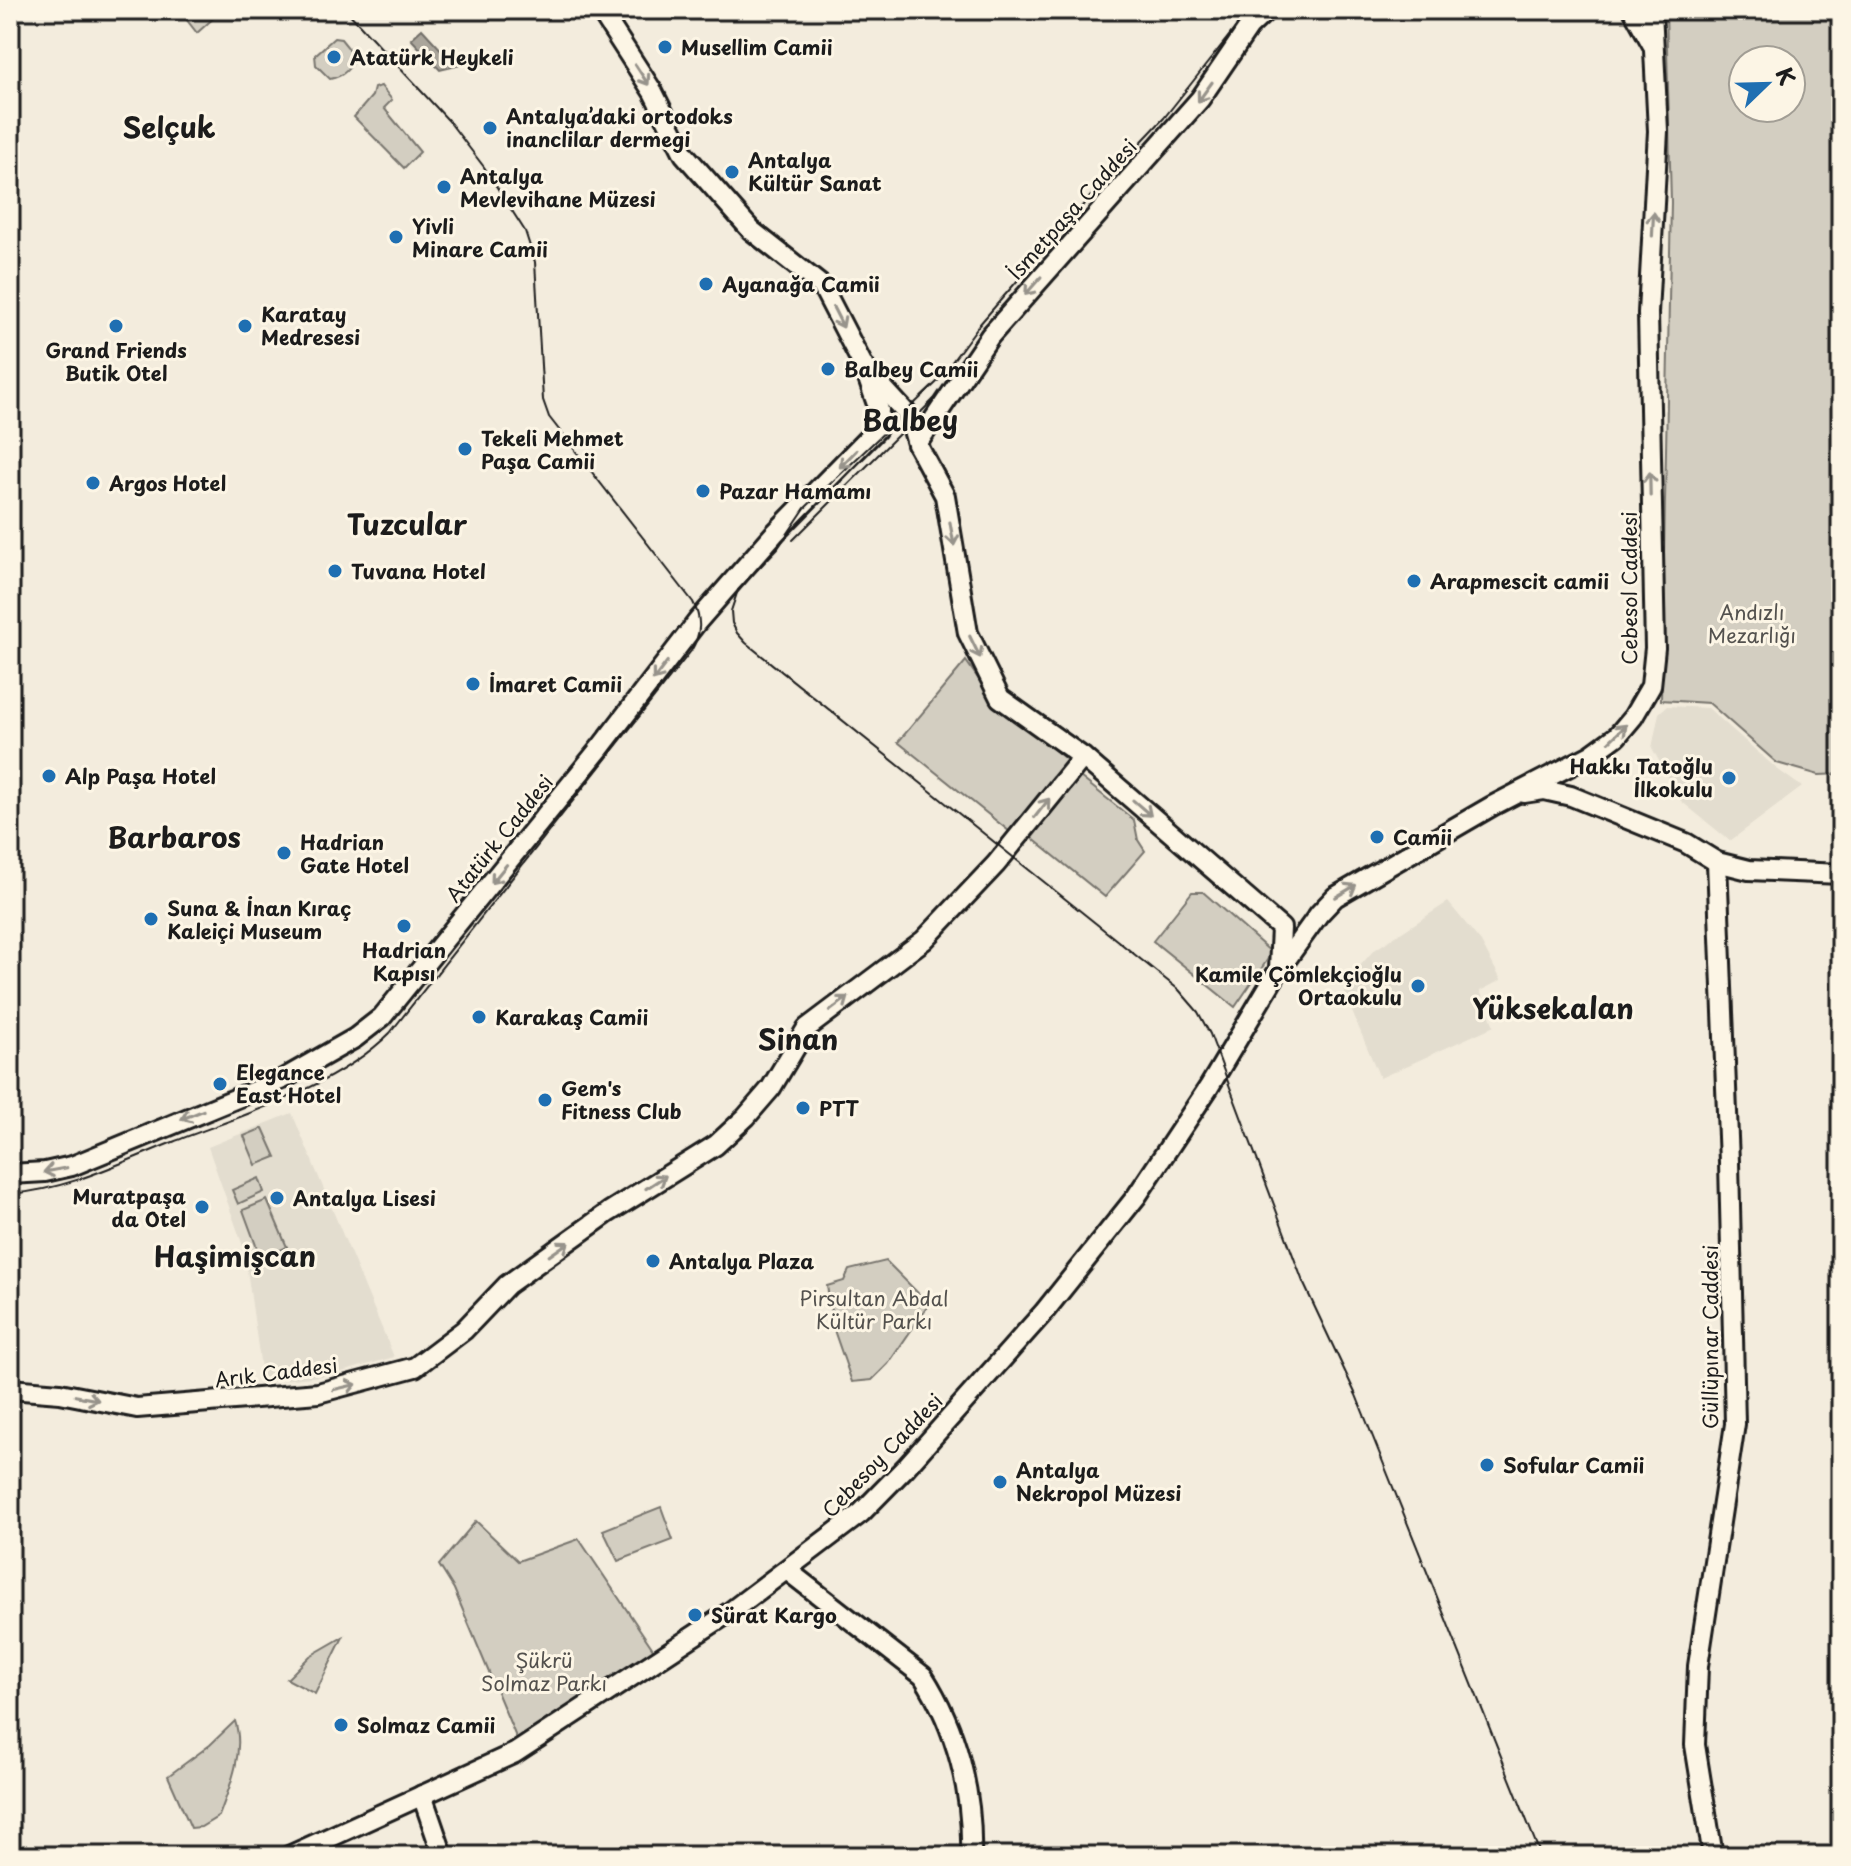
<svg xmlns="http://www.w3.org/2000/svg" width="1851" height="1866" viewBox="0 0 1851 1866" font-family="'Playpen Sans',sans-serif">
<rect width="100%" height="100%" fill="#f3ecdd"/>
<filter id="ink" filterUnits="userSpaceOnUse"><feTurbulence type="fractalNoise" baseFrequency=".0125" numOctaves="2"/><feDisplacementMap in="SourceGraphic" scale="16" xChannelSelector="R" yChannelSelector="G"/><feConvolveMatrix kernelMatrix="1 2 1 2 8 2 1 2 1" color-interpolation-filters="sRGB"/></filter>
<g filter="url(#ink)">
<g fill="#e3ddcf">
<polygon points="1667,706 1708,708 1777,769 1802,787 1730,841 1681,801 1652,748 1659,713"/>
<polygon points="1448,902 1481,942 1501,980 1480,991 1494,1026 1380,1078 1345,995 1347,981 1373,951"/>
<polygon points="292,1113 394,1357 331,1375 263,1382 244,1249 208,1147"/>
</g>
<g fill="#d3cec1" stroke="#78756e" stroke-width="2" fill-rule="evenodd">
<polygon points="179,10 215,10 217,15 197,33"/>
<path d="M1666 10H1841V774L1819 775 1777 763 1709 703 1661 700 1671 202ZM1743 60H1791V108H1743Z"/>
<path d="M334 38 341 39 354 55C353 68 342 77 330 79L316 65 315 55Z"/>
<polygon points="381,86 392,100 384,108 420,152 404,168 354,117 372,96 374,88"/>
<polygon points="966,661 993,700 1068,761 1009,831 898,742"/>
<polygon points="1080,777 1134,820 1138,840 1145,851 1105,897 1032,838"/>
<polygon points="1192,892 1203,892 1272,953 1235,1007 1153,941"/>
<polygon points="263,1128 276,1157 256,1165 244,1136"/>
<polygon points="259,1178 264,1192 238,1204 232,1190"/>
<polygon points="267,1200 287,1247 261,1259 243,1210"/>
<polygon points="886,1261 929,1304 888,1364 872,1380 852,1382 835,1333 827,1286 844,1281 849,1270"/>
<polygon points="661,1507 673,1540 618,1561 603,1530"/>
<polygon points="476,1521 518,1561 579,1539 657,1655 518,1742 454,1589 439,1565"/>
<polygon points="343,1637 315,1694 287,1679 310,1656"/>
<path d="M235 1721C245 1751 230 1787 219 1816L201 1827 191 1828 168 1776 210 1745Z"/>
</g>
<polygon fill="#aaa59b" stroke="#716e68" stroke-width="2" points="422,29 444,53 449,52 461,65 440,70 411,39"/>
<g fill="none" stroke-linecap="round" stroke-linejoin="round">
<defs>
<g id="secondary">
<polyline points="600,10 653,92 684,154 751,230 822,286 864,367 909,416 917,444 945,496 968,633 1000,698 1083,757 1281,928 1279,969"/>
<polyline points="1633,10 1652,44"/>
<polyline points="917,444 990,336 1200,99 1249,27 1267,10"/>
<polyline points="1524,793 1544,790 1571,796 1686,843 1717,862 1749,870 1841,874"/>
<polyline points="10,1174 45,1172 72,1166 283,1079 355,1038 382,1017 600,748 697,622 774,534 877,429 879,410 864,367"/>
<polyline points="10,1389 60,1393 137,1408 318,1393 415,1367 464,1330 507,1285 609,1212 716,1145 746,1117 771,1088 807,1028 924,940 996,864 1083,757"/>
<path d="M788 1571 923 1676C957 1729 973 1793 971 1856"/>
<polyline points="422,1795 443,1856"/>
<polyline points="289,1856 515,1753 730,1612 861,1513 906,1467 1044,1312 1136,1197 1209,1087 1278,971 1319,914 1335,897 1492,806 1591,755 1617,736 1633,717 1651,686 1655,648 1648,313 1658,131 1652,10"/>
<polyline points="1713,1856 1695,1745 1698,1666 1735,1424 1729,1162 1717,862"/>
</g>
</defs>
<use href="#secondary" stroke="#1c1c1c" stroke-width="24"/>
<use href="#secondary" stroke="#fcf5e5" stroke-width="18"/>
<g stroke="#1c1c1c" stroke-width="2">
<polyline points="1243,10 1236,27 1164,118 1096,190 979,325 937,382 805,508 778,548 738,590 731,611 732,623 737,633 746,643 1179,990 1198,1012 1210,1034 1303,1282 1356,1395 1541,1856"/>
<polyline points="793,540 934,399"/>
<path d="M10 1194C67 1190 120 1163 173 1142 245 1114 335 1088 390 1033L691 651C701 634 702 620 693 602L549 417 543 400 535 262 525 231 484 167 448 120 346 10"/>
</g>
</g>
<defs><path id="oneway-shaft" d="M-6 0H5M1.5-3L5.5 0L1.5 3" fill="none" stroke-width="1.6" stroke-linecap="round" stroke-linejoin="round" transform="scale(2)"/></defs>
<g stroke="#97938b">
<use href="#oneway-shaft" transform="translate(642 75) rotate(57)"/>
<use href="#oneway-shaft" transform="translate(1205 92) rotate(126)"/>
<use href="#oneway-shaft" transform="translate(1653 224) rotate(-87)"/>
<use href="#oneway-shaft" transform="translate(1033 286) rotate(131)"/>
<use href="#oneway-shaft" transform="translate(838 317) rotate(63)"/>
<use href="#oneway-shaft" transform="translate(848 459) rotate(134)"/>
<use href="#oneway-shaft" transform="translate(1650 484) rotate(-91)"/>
<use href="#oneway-shaft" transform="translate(952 534) rotate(80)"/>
<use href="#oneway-shaft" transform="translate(975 647) rotate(64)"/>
<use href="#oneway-shaft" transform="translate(660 671) rotate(127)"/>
<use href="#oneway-shaft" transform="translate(1618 733) rotate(-44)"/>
<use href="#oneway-shaft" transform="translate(1042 808) rotate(-52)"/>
<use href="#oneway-shaft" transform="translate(1142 808) rotate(41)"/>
<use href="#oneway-shaft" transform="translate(499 874) rotate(129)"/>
<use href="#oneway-shaft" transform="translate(1346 891) rotate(-31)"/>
<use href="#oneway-shaft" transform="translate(839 1004) rotate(-37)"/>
<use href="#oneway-shaft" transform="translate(192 1115) rotate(158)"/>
<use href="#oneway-shaft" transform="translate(55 1170) rotate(169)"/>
<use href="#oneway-shaft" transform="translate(656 1182) rotate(-33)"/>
<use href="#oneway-shaft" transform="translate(559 1249) rotate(-35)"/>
<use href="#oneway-shaft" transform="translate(345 1387) rotate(-13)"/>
<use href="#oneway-shaft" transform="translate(87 1398) rotate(11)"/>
</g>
</g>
<g fill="#1f6fb2" stroke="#fcf5e5" stroke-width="3">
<circle cx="665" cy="47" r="8"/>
<circle cx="334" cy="57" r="8"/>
<circle cx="490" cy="128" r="8"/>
<circle cx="732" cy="172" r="8"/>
<circle cx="444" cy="187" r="8"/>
<circle cx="396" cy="237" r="8"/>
<circle cx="706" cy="284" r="8"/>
<circle cx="116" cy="326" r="8"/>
<circle cx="245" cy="326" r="8"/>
<circle cx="828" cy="369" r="8"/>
<circle cx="465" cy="449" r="8"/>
<circle cx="93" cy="483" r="8"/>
<circle cx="703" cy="491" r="8"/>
<circle cx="335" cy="571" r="8"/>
<circle cx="1414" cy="581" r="8"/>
<circle cx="473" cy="684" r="8"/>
<circle cx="49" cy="776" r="8"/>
<circle cx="1729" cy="778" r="8"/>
<circle cx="1377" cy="837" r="8"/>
<circle cx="284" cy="853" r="8"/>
<circle cx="151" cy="919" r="8"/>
<circle cx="404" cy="926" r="8"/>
<circle cx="1418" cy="986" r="8"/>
<circle cx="479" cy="1017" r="8"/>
<circle cx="220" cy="1084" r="8"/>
<circle cx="545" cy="1100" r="8"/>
<circle cx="803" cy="1108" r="8"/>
<circle cx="277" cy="1198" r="8"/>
<circle cx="202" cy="1207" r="8"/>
<circle cx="653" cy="1261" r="8"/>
<circle cx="1487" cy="1465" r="8"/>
<circle cx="1000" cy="1482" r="8"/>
<circle cx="695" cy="1615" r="8"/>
<circle cx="341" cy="1725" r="8"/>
</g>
<g text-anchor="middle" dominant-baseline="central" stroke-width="6" stroke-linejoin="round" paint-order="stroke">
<g font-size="20" font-weight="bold" fill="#1c1c1c" stroke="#fcf5e5" text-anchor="start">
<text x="681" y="47">Musellim Camii</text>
<text x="350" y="57">Atatürk Heykeli</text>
<text x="506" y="116">Antalya’daki ortodoks<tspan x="506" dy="23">inanclilar dermegi</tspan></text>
<text x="748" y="160">Antalya<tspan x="748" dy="23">Kültür Sanat</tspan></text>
<text x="460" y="176">Antalya<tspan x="460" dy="23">Mevlevihane Müzesi</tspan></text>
<text x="412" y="226">Yivli<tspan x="412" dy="23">Minare Camii</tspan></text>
<text x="722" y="284">Ayanağa Camii</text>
<text x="261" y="314">Karatay<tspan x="261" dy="23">Medresesi</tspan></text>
<text x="116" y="350" text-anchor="middle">Grand Friends<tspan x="116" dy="23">Butik Otel</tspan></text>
<text x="844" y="369">Balbey Camii</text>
<text x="481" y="438">Tekeli Mehmet<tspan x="481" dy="23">Paşa Camii</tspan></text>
<text x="109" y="483">Argos Hotel</text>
<text x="719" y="491">Pazar Hamamı</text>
<text x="351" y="571">Tuvana Hotel</text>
<text x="1430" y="581">Arapmescit camii</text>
<text x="489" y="684">İmaret Camii</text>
<text x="1713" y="766" text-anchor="end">Hakkı Tatoğlu<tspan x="1713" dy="23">İlkokulu</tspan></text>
<text x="65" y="776">Alp Paşa Hotel</text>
<text x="1393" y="837">Camii</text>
<text x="300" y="842">Hadrian<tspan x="300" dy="23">Gate Hotel</tspan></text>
<text x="167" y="908">Suna &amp; İnan Kıraç<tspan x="167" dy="23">Kaleiçi Museum</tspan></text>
<text x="404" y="950" text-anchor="middle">Hadrian<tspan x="404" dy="23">Kapısı</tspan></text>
<text x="1402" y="974" text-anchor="end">Kamile Çömlekçioğlu<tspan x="1402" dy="23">Ortaokulu</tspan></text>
<text x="495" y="1017">Karakaş Camii</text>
<text x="236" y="1072">Elegance<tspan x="236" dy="23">East Hotel</tspan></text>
<text x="561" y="1088">Gem's<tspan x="561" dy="23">Fitness Club</tspan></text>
<text x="819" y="1108">PTT</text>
<text x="186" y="1196" text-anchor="end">Muratpaşa<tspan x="186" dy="23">da Otel</tspan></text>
<text x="293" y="1198">Antalya Lisesi</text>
<text x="669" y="1261">Antalya Plaza</text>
<text x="1503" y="1465">Sofular Camii</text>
<text x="1016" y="1470">Antalya<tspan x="1016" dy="23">Nekropol Müzesi</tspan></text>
<text x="711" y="1615">Sürat Kargo</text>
<text x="357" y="1725">Solmaz Camii</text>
</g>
<g font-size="20" fill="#1c1c1c" stroke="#fcf5e5">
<text transform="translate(1072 209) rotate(-48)">İsmetpaşa Caddesi</text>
<text transform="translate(1629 588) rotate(-90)">Cebesol Caddesi</text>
<text transform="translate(499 838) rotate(-51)">Atatürk Caddesi</text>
<text transform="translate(1710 1337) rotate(-90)">Güllüpınar Caddesi</text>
<text transform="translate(276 1372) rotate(-7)">Arık Caddesi</text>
<text transform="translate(882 1455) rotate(-46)">Cebesoy Caddesi</text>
</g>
<g font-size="20" fill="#53514e" stroke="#fcf5e5">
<text x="1752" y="612">Andızlı<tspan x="1752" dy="23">Mezarlığı</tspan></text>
<text x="874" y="1298">Pirsultan Abdal<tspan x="874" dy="23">Kültür Parkı</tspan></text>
<text x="544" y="1660">Şükrü<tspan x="544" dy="23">Solmaz Parkı</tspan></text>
</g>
<g font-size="28" font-weight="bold" fill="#1c1c1c" stroke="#fcf5e5">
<text x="169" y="126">Selçuk</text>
<text x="910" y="419">Balbey</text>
<text x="407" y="523">Tuzcular</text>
<text x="174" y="836">Barbaros</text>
<text x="1553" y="1007">Yüksekalan</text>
<text x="798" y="1038">Sinan</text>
<text x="235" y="1255">Haşimişcan</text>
</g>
</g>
<rect width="1851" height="1866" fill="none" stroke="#fcf5e5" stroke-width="40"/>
<rect x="20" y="20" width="1811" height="1826" fill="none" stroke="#1c1c1c" stroke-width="3" filter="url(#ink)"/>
<g transform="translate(1767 84) rotate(67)"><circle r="38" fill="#fcf5e5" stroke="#a29e95" stroke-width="2"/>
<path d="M0-6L14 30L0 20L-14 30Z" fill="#1f6fb2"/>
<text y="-12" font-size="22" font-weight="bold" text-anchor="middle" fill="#1c1c1c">K</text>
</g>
</svg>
